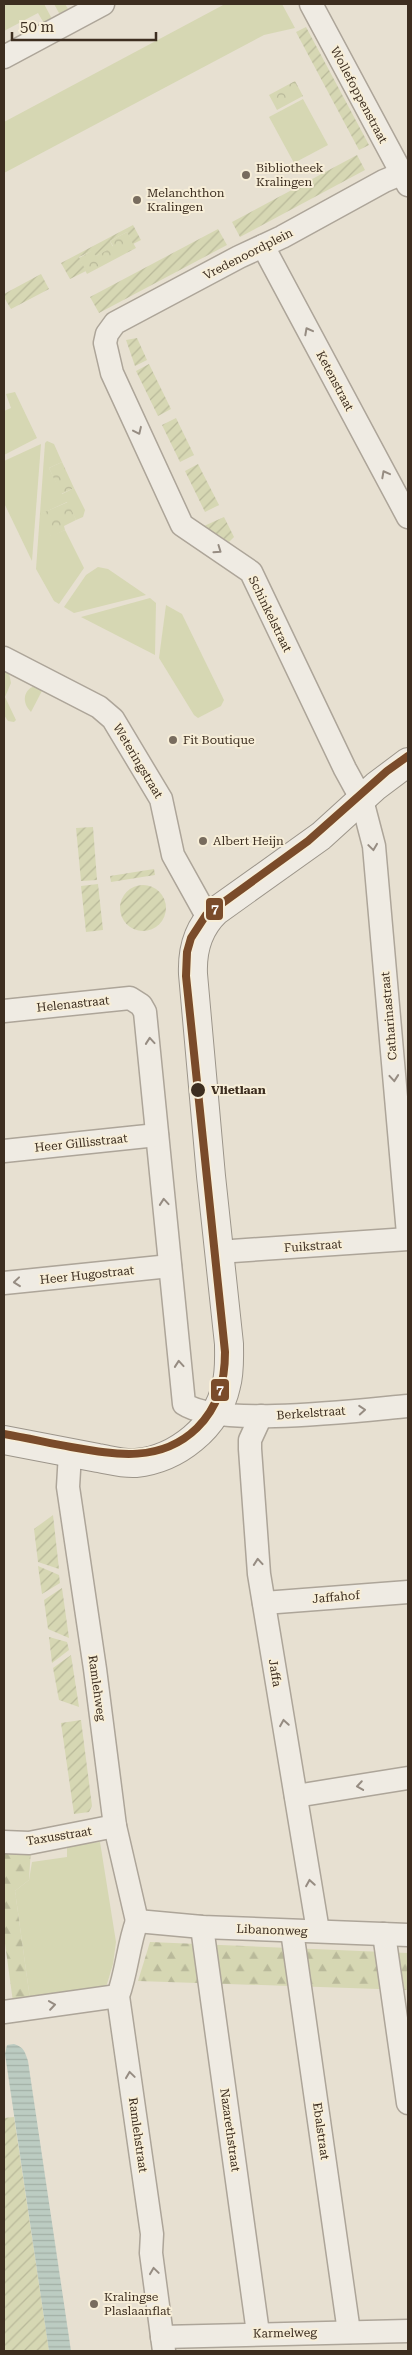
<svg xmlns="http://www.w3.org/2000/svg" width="412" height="2355" viewBox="0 0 412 2355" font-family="'Roboto Serif',serif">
<defs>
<pattern id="forest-firs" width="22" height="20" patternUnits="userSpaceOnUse" patternTransform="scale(1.25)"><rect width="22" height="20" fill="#d6d7b3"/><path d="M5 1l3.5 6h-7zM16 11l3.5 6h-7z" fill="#b9b99a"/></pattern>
<pattern id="park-crowns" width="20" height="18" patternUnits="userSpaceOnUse" patternTransform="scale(1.25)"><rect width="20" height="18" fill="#d6d7b3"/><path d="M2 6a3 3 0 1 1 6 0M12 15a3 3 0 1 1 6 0" fill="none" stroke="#b9b99a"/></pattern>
<pattern id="garden-furrows" width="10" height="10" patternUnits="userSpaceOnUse" patternTransform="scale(1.25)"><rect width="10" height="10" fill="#d6d7b3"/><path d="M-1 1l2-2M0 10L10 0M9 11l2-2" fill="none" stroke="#b9b99a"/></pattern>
<pattern id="water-rules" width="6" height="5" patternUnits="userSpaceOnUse" patternTransform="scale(1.25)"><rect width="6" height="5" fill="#bcccc2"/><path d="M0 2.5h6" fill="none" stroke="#a2b0a6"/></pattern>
</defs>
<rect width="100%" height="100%" fill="#e7e0d1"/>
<g fill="#d6d7b3">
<polygon points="4,4 44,4 51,17 49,23 45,25 38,13 4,31"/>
<polygon points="54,4 65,4 70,12 59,13"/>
<polygon points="225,4 282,4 295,28 264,35 4,173 4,122"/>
<polygon points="303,99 328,145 294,163 269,117"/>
<polygon points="15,392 37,438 4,455 4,411 11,408 6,394"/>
<polygon points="47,441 54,444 62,462 49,468 62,494 74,488 85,510 83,517 76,520 67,502 41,514 51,536 65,530 84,568 59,604 54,601 36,569 45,443"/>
<polygon points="41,444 32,561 4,503 4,461"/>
<polygon points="98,567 108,569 146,595 74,613 64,607 86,575"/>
<polygon points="150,598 156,603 155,655 81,617"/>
<polygon points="166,605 182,614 224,700 221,706 198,718 194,715 159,658"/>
<polygon points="8,668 11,683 5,697 16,720 14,722 8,721 4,715 4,669"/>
<path d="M37 685 44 687 31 712C21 702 23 689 37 685Z"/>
<polygon points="100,1842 116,1942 113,1964 107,1984 103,1990 30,1999 15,1891 29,1880 32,1862 67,1857 67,1846"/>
</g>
<g fill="url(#forest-firs)">
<polygon points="31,1849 29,1880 15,1891 30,1999 13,2002 4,1936 4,1850"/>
<polygon points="150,1942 408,1953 408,1990 138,1981"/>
</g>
<g fill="url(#park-crowns)">
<polygon points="295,81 303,96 277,110 269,95"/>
<polygon points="127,232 136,248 87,274 79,258 93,250 96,256 113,246 110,241"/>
<polygon points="62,462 74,488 61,494 49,468"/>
<polygon points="68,502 76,520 64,526 65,530 51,537 40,514"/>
</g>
<g fill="url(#garden-furrows)">
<polygon points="306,27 369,145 359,150 296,32"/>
<polygon points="357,155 365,170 240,237 232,222"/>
<polygon points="133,225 141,240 133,244 127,232 110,241 113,247 96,256 92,251 79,257 86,271 70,279 61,263"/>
<polygon points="218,229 227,245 99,313 90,297"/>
<polygon points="41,274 49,289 11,309 5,299 4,299 4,294"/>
<polygon points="137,338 147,360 135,366 126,340"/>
<polygon points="149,364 171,409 158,416 136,371"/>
<polygon points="176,418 194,455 180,462 162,425"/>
<polygon points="198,464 219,505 205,512 185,471"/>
<polygon points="224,517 234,537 229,542 204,526"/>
<polygon points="93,827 97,880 81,881 76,828"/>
<polygon points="154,869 155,875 111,882 110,876"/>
<polygon points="98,884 103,930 86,932 81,886"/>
<circle cx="143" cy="908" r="23"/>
<polygon points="53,1515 59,1569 38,1562 34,1529"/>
<polygon points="38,1566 59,1575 60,1583 42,1594"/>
<polygon points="62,1588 69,1638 48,1629 44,1600"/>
<polygon points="49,1637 67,1642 69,1650 52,1663"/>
<polygon points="71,1655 79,1707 59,1700 53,1668"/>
<polygon points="81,1720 92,1806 89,1812 74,1814 61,1723"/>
<polygon points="14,2117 49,2351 4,2351 4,2118"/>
</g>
<path fill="url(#water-rules)" d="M14 2044C24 2047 25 2052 28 2061L71 2351H49L5 2054 7 2045Z"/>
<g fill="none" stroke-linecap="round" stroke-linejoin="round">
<defs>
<g id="street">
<polyline points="311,4 408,185"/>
<polyline points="4,57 103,4"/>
<polyline points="408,171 384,181 282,237 239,257 115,323 107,334 105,343 112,373 182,525 251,572 345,769 362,800 374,846 408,1234"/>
<polyline points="263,246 408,517"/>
<polyline points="4,658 99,707 113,719 161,799 173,855 208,918"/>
<path d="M4 1011 130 998 141 1005 145 1012 184 1404C219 1428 362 1410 408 1406"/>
<polyline points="4,1151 157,1135"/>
<polyline points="218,1252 408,1239"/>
<polyline points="4,1283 170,1266"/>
<polyline points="261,1416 250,1440 250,1449 259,1574 318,1931"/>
<polyline points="70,1453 68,1487 95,1669 115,1826 137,1921"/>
<polyline points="264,1603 408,1592"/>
<polyline points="296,1796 408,1778"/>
<polyline points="4,1842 29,1843 115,1826"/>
<path d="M137 1921C128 1946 127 1971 118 1996L152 2234 151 2253 164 2351"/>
<polyline points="137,1921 202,1927 408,1935"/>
<polyline points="202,1927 258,2333"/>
<polyline points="292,1931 349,2332"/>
<polyline points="384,1934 408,2103"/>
<polyline points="4,2012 118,1996"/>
<polyline points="162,2337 408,2331"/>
</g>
<path id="secondary" d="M4 1440C35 1446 66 1452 98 1458 110 1460 123 1464 136 1463 177 1459 217 1427 226 1386 230 1372 229 1359 229 1344L211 1176 193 974C192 950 198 928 216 911L321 836 376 786 408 762"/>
</defs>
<use href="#street" stroke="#ada599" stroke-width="25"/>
<use href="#secondary" stroke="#9c958a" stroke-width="30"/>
<use href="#street" stroke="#efebe3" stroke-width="22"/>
<use href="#secondary" stroke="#efebe3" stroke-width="28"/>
<defs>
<path id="tram-1" d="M4 1434C27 1438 49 1443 71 1447 116 1455 161 1463 197 1428 218 1407 225 1382 225 1352L186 976 187 952 191 938 206 915 308 841 387 771 408 756"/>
</defs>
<use href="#tram-1" stroke="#f7eed8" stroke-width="11"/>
<use href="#tram-1" stroke="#7a4b2a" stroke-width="8"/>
</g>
<defs><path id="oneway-chevron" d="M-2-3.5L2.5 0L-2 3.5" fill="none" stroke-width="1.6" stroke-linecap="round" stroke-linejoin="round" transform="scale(1.25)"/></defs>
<g stroke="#968c82">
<use href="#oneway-chevron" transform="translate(308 331) rotate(-118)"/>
<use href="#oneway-chevron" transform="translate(138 431) rotate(65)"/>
<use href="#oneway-chevron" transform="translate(385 474) rotate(-118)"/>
<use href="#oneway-chevron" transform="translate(218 550) rotate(35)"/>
<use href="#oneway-chevron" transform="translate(373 847) rotate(82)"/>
<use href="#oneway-chevron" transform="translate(150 1041) rotate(-95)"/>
<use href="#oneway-chevron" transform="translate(394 1078) rotate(85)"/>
<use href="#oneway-chevron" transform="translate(164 1202) rotate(-95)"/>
<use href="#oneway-chevron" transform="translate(17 1282) rotate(174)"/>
<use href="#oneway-chevron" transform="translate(179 1364) rotate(-95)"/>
<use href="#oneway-chevron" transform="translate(362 1410) rotate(-4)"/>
<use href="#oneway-chevron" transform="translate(258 1562) rotate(-95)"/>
<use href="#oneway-chevron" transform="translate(284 1723) rotate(-99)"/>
<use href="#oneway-chevron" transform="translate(360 1786) rotate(171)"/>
<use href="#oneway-chevron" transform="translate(310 1883) rotate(-99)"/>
<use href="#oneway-chevron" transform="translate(52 2005) rotate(-8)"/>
<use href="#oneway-chevron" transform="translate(130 2075) rotate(-98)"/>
<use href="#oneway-chevron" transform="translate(154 2271) rotate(-98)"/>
</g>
<g fill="#786c5e" stroke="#f7eed8" stroke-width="2">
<circle cx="246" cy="175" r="5"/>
<circle cx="137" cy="200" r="5"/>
<circle cx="173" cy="740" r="5"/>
<circle cx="203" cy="841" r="5"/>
<circle cx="94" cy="2304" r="5"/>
</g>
<circle fill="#3d2e20" stroke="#f7eed8" stroke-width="2" cx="198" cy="1090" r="8"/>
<g text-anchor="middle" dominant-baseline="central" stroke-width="4" stroke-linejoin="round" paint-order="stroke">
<g font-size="12" fill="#3d2e20" stroke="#f7eed8">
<text transform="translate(359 95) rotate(62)">Wollefoppenstraat</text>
<text transform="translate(248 254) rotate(-27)">Vredenoordplein</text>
<text transform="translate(335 381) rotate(62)">Ketenstraat</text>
<text transform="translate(270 614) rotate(64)">Schinkelstraat</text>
<text transform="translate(138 761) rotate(59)">Weteringstraat</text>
<text transform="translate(73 1004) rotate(-6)">Helenastraat</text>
<text transform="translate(389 1016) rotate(-95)">Catharinastraat</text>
<text transform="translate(81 1143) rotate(-6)">Heer Gillisstraat</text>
<text transform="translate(313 1246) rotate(-4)">Fuikstraat</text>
<text transform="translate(87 1275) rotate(-6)">Heer Hugostraat</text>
<text transform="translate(311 1413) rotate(-4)">Berkelstraat</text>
<text transform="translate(336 1597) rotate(-5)">Jaffahof</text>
<text transform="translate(275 1673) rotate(81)">Jaffa</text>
<text transform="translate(97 1688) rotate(82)">Ramlehweg</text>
<text transform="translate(59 1836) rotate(-9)">Taxusstraat</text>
<text transform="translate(272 1930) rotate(2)">Libanonweg</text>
<text transform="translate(230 2130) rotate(82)">Nazarethstraat</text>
<text transform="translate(321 2131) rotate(82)">Ebalstraat</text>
<text transform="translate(138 2135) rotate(82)">Ramlehstraat</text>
<text transform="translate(285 2333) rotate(-1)">Karmelweg</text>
</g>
<g font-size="12" fill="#3d2e20" stroke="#f7eed8" text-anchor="start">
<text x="256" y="168">Bibliotheek<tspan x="256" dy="14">Kralingen</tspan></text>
<text x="147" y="193">Melanchthon<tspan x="147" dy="14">Kralingen</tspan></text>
<text x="183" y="740">Fit Boutique</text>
<text x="213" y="841">Albert Heijn</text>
<text x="104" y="2297">Kralingse<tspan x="104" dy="14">Plaslaanflat</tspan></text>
</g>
<g font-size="12" font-weight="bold" fill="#3d2e20" stroke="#f7eed8" text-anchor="start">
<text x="211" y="1090">Vlietlaan</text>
</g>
</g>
<g stroke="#f7eed8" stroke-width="2">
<rect x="205" y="897" width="19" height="24" rx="5" fill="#7a4b2a"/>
<rect x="210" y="1378" width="20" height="24" rx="5" fill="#7a4b2a"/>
</g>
<g font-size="14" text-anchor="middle" font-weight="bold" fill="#fff">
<text x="215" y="913">7</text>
<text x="220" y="1394">7</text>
</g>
<rect width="412" height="2355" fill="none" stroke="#3d2e20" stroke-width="10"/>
<path d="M12 32v8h144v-8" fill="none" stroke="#3d2e20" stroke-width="2.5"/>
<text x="20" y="32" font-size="15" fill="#3d2e20" stroke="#f7eed8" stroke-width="4" paint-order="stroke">50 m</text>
</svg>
